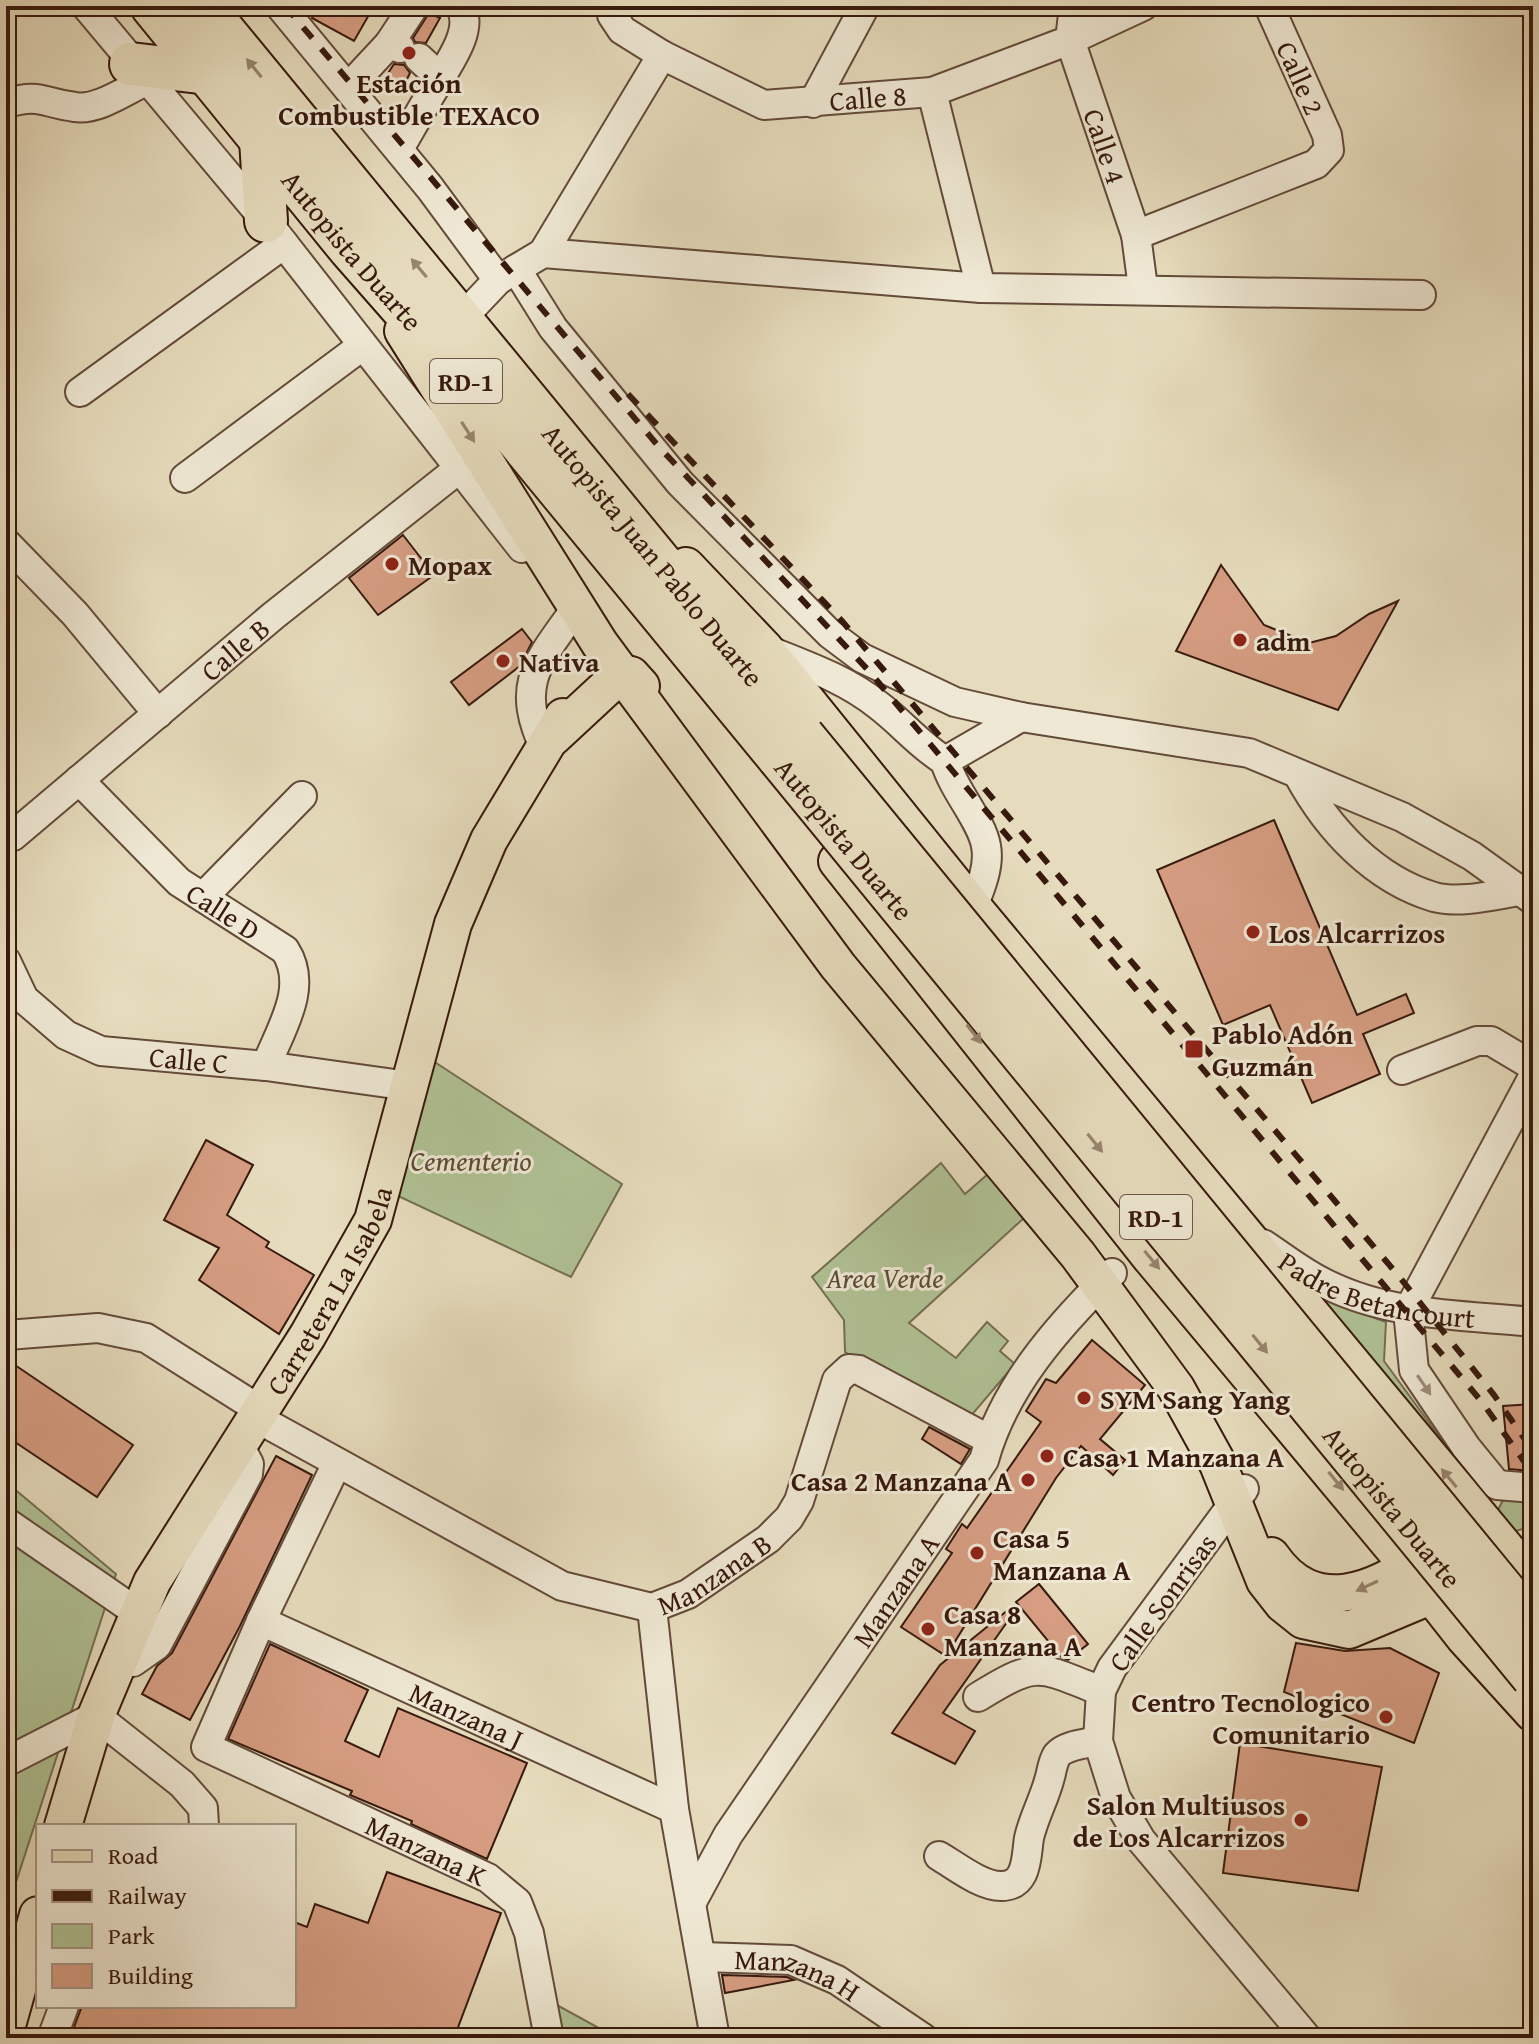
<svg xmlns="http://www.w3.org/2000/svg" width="1539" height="2044" viewBox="0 0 1539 2044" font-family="'Gentium Book Plus',serif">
<rect width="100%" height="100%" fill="#e6dcbd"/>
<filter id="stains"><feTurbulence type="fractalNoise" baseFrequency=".0025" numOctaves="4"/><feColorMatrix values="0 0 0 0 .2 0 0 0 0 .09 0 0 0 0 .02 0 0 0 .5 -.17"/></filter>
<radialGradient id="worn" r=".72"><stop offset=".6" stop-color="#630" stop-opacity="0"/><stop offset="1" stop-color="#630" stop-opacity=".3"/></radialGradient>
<g fill="#b0c295" stroke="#746e51" stroke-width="2">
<polygon points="430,1059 622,1184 571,1277 398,1196"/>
<polygon points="941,1163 965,1194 988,1174 1024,1218 909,1323 956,1358 987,1322 1008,1341 1000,1351 1015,1364 970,1417 939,1409 845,1352 844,1320 812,1277"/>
<polygon points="1312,1295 1386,1322 1384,1361 1457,1461 1484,1493 1479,1504"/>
<polygon points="6,1482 116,1574 6,1913"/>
<polygon points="1505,1496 1533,1500 1533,1526 1505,1534 1494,1518"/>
<polygon points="555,2004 617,2038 565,2038"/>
</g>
<g fill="#d69d82" stroke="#37190d" stroke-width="2">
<polygon points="319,6 374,6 354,41 312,18"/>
<polygon points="429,13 440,18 426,43 415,42 413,38"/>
<polygon points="394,64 404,65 410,73 400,93 381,84"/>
<polygon points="403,535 434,575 378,615 349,578"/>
<polygon points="1221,565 1264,625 1309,643 1336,636 1369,614 1398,601 1338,710 1176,651"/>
<polygon points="522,629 532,642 520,666 469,705 451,682"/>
<polygon points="1274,820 1357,1015 1406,994 1414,1013 1363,1034 1380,1074 1312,1103 1270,1005 1223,1025 1157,870"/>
<polygon points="206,1140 253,1165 227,1215 269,1242 266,1247 314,1275 279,1334 199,1280 219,1248 164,1220"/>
<polygon points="1092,1340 1145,1385 1100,1439 1125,1460 1113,1475 1081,1446 1056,1478 946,1656 901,1627 952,1553 946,1549 962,1524 967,1528 1041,1422 1026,1411 1046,1379 1056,1383"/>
<polygon points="6,1359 133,1445 97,1497 6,1436"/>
<polygon points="1533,1404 1533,1471 1509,1469 1503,1406"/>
<polygon points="929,1427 970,1449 961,1464 922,1439"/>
<polygon points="276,1456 312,1475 240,1626 190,1720 142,1694 157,1666 172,1653"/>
<polygon points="1039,1584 1088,1644 1068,1660 1062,1658 1016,1602"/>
<polygon points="1014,1605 1017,1608 943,1713 975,1731 955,1764 892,1733 940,1665"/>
<polygon points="1296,1643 1345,1651 1390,1648 1439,1673 1414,1743 1284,1692"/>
<polygon points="270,1644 368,1690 345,1741 379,1757 398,1708 527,1763 487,1859 411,1824 412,1821 350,1795 352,1791 228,1739"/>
<polygon points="1240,1743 1382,1767 1358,1891 1223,1873"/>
<polygon points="387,1872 501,1913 454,2038 70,2038 82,2006 294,2006 294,1922 307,1927 315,1904 368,1923"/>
<polygon points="722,1975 787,1977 794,1980 725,1993"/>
</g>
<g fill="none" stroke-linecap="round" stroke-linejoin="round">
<defs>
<g id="minor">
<polyline points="86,6 266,221 522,548"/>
<polyline points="280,6 430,188 498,280"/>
<path id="s1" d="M614 6 612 15 622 30 662 55 764 105 932 92 1070 40 1143 6"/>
<path id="s2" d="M1074 6 1070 40 1136 235 1143 288"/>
<polyline points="389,44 414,6"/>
<polyline points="348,88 389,44 400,48"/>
<path d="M433 90C445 68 476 30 460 6"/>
<polyline points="932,92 981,288"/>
<path d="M6 103C42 93 42 103 75 107 97 111 126 90 146 81"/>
<polyline points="813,103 865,6"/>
<polyline points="399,149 433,90 434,72 419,58"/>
<polyline points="1136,235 1316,164 1329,150 1327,135 1269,6"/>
<polyline points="543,253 662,55"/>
<polyline points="516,269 553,328 680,483 830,634 862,658 955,702 1021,717 1249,753 1402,817 1472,856 1533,900"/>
<polyline points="461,319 498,280 543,253 981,288 1421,295"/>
<polyline points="80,392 284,244"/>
<polyline points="185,478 362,346"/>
<polyline points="6,543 75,614 158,714"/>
<path d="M765 649C804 665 844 678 878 705 902 723 919 745 945 761"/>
<path d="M545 749C516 687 535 665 572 614"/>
<path d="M1299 776C1328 829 1374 879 1434 897 1460 904 1494 895 1520 891"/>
<path id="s3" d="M79 780 179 882 285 950C309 987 281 1028 266 1066"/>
<path id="s4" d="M13 836 273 616 461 467"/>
<polyline points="203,897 302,796"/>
<path d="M973 907C980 889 990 866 986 846 982 821 953 790 945 761L1021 717"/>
<path id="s5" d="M6 961 24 999 66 1035 101 1051 266 1066 409 1086"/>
<polyline points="1402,1070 1477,1041 1491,1041 1533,1066"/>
<polyline points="1533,1077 1408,1311 1414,1370 1466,1447 1497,1485 1533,1488"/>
<path id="s6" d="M1263 1244C1283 1257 1304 1274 1326 1284 1390 1316 1463 1315 1533 1322"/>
<polyline points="7,1335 98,1328 146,1338 260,1410"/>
<path id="s7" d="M255 1417 562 1586 652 1608 688 1594 768 1539 789 1518 799 1501 837 1380 849 1369 859 1370 990 1440"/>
<path id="s8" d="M337 1463 261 1621 206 1747 488 1878 517 1902 529 1933 549 2038"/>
<polyline points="1244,1489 1112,1668 1101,1691 1098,1741 1116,1798 1141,1840 1307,2038"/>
<polyline points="6,1522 138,1613"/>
<polyline points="652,1608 674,1809 715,2038"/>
<path id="s9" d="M261 1621 674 1809"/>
<polyline points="117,1660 133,1662 157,1645 248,1474 249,1464 238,1443"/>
<path d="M978 1697C1038 1660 1038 1666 1101 1691"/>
<polyline points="6,1762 96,1716 182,1784 203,1808 204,1826"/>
<path d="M939 1856C956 1866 981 1886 1001 1886 1028 1886 1026 1857 1029 1838 1034 1816 1046 1796 1051 1773 1052 1768 1054 1760 1057 1755 1066 1745 1085 1744 1098 1741"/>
<path id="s10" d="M693 1900 728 1835 984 1460C1004 1387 1058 1326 1112 1273"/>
<path id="s11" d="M702 1957 791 1960 837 1980 923 2038"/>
<polyline points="52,2038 64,2006"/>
</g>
<g id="major">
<polyline points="403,331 600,644 838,966 1078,1255 1176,1388 1218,1464 1265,1581 1283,1604 1303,1620 1349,1630 1516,1560"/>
<polyline points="686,566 765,649 973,907 1533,1581"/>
<polyline points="553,737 622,673 631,675 641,686"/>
<polyline points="837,861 1151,1258 1409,1567 1464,1637 1533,1713"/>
<path d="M1271 1556C1314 1619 1376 1591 1427 1554"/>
<path id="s12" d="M63 1826 96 1716 152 1582 308 1335 373 1220 453 924 489 840 563 717"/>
<polyline points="6,2029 38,1915"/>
</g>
<g id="highway">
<path id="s13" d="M152 6 350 249 517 439 779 758"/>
<path id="s14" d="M203 6 803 736"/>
<polyline points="131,64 208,73"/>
<polyline points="261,139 266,221"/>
</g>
</defs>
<use href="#minor" stroke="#634a39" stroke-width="32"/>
<use href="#major" stroke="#37190d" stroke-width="40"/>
<use href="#highway" stroke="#37190d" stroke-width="46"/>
<use href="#minor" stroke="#efe8d4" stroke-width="28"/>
<use href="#major" stroke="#e6dcbd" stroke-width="36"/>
<use href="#highway" stroke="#e6dcbd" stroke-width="42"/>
<g stroke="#37190d" stroke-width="6" stroke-dasharray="14 14" stroke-linecap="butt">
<polyline points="285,6 660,448 868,670 1482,1402 1533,1474"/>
<polyline points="628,394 842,621 1397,1274 1494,1395 1533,1451"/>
</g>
<defs>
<g id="highway-bridge">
<polyline points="803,736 1533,1626"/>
<path id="s15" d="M779 758 1533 1677"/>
</g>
</defs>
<use href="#highway-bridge" stroke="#37190d" stroke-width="46" stroke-linecap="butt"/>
<use href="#highway-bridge" stroke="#e6dcbd" stroke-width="42"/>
</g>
<defs><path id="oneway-solid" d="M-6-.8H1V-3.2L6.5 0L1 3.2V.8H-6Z" transform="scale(2)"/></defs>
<g fill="#97846e">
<use href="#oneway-solid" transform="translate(254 68) rotate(-129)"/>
<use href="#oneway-solid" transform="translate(419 268) rotate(-130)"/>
<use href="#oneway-solid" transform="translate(468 432) rotate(57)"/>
<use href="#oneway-solid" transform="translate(974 1034) rotate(52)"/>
<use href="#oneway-solid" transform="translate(1095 1143) rotate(51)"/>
<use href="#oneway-solid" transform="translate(1152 1260) rotate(51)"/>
<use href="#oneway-solid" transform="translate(1260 1344) rotate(51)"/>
<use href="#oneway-solid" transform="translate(1449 1478) rotate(-129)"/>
<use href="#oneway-solid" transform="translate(1336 1481) rotate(51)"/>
<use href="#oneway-solid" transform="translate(1367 1586) rotate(155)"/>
</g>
<use fill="#9c8b7a" href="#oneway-solid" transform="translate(1424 1385) rotate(56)"/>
<g fill="#8f2418" stroke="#efe8d4" stroke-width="3">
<circle cx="409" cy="53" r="8"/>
<circle cx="392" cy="564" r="8"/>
<circle cx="1240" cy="640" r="8"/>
<circle cx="503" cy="661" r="8"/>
<circle cx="1253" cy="932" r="8"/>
<rect x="1184" y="1039" width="20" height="20" rx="4"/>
<circle cx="1084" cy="1398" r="8"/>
<circle cx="1047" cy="1456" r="8"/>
<circle cx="1028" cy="1480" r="8"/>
<circle cx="977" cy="1553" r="8"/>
<circle cx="928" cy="1629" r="8"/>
<circle cx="1386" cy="1717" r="8"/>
<circle cx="1301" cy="1820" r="8"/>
</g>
<g text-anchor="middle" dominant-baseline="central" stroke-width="6" stroke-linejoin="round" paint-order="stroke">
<g fill="#efe8d4" stroke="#6e5749" stroke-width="2">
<rect x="430" y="359" width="72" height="44" rx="6"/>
<rect x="1120" y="1195" width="72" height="44" rx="6"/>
</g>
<g font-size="26" font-weight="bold" fill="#37190d">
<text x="466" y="381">RD-1</text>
<text x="1156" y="1217">RD-1</text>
</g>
<g font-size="28" fill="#37190d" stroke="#efe8d4">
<text transform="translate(1301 78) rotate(66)">Calle 2</text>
<text stroke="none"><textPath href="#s1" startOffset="292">Calle 8</textPath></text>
<text stroke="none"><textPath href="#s2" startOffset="146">Calle 4</textPath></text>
<text stroke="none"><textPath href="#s13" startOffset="316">Autopista Duarte</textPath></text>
<text stroke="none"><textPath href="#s14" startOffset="710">Autopista Juan Pablo Duarte</textPath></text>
<text stroke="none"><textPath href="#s4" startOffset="290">Calle B</textPath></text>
<text stroke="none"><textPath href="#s15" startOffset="104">Autopista Duarte</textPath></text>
<text stroke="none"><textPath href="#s3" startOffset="196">Calle D</textPath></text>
<text stroke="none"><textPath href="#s5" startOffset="224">Calle C</textPath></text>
<text stroke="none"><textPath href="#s6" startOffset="126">Padre Betancourt</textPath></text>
<text stroke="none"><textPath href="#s12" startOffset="602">Carretera La Isabela</textPath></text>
<text stroke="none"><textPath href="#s15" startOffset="968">Autopista Duarte</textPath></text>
<text stroke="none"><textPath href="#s7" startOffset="514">Manzana B</textPath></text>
<text stroke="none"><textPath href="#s10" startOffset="370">Manzana A</textPath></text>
<text transform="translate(1162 1602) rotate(-54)">Calle Sonrisas</text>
<text stroke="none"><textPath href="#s9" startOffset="226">Manzana J</textPath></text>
<text stroke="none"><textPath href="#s8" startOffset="556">Manzana K</textPath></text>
<text stroke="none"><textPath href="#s11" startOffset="98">Manzana H</textPath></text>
</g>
<g font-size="28" font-weight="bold" fill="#37190d" stroke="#efe8d4" text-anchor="start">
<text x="409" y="82" text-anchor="middle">Estación<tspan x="409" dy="32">Combustible TEXACO</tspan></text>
<text x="408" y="564">Mopax</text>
<text x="1256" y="640">adm</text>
<text x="519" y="661">Nativa</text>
<text x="1269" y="932">Los Alcarrizos</text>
<text x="1212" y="1033">Pablo Adón<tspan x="1212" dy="32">Guzmán</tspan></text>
<text x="1100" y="1398">SYM Sang Yang</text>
<text x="1063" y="1456">Casa 1 Manzana A</text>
<text x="1012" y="1480" text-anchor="end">Casa 2 Manzana A</text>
<text x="993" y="1537">Casa 5<tspan x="993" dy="32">Manzana A</tspan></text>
<text x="944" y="1613">Casa 8<tspan x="944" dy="32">Manzana A</tspan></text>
<text x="1370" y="1701" text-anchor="end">Centro Tecnologico<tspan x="1370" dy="32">Comunitario</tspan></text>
<text x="1285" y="1804" text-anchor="end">Salon Multiusos<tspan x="1285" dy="32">de Los Alcarrizos</tspan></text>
</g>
<g font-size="28" font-style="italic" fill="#5b4c36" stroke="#efe8d4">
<text x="471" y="1160">Cementerio</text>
<text x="885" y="1277">Area Verde</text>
</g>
</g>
<rect width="1539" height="2044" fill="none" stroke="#e6dcbd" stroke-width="32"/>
<rect x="8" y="8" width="1523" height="2028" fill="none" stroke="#37190d" stroke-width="4"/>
<rect x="16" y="16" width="1507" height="2012" fill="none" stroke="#37190d" stroke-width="2"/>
<rect x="36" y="1824" width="260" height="184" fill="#efe8d4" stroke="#a59584" stroke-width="2"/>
<rect x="52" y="1850" width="40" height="12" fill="#e6dcbd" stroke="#a59584" stroke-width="2"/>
<text x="108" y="1864" font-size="24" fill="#37190d">Road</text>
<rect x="52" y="1890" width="40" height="12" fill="#37190d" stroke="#a59584" stroke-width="2"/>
<text x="108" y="1904" font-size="24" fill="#37190d">Railway</text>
<rect x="52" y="1924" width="40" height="24" fill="#b0c295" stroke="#a59584" stroke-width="2"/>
<text x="108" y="1944" font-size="24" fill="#37190d">Park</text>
<rect x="52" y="1964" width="40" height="24" fill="#d69d82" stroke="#a59584" stroke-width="2"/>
<text x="108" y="1984" font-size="24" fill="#37190d">Building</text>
<rect width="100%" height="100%" filter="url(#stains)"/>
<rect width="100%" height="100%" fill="url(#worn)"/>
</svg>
